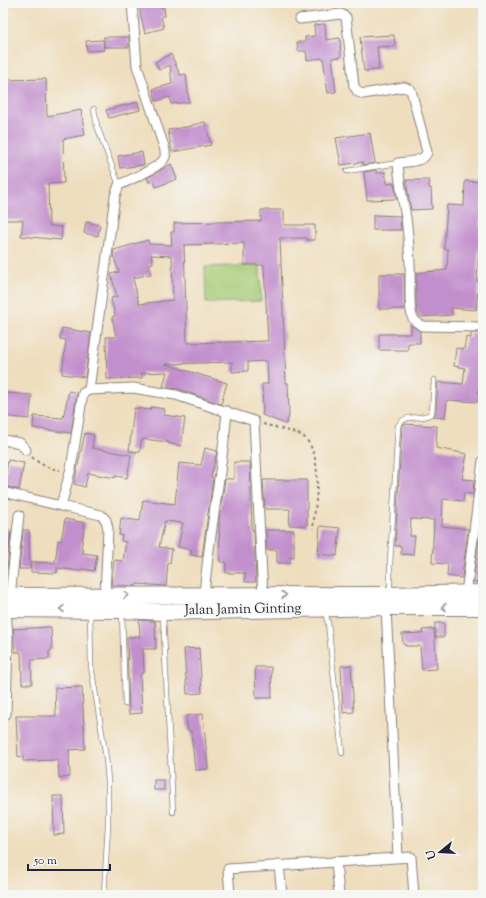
<svg xmlns="http://www.w3.org/2000/svg" width="486" height="898" viewBox="0 0 486 898" font-family="'Sorts Mill Goudy',serif">
<rect width="100%" height="100%" fill="#f6f6f2"/>
<filter id="ink" filterUnits="userSpaceOnUse"><feTurbulence type="fractalNoise" baseFrequency=".025" numOctaves="2"/><feDisplacementMap in="SourceGraphic" scale="8" xChannelSelector="R" yChannelSelector="G"/><feConvolveMatrix kernelMatrix="1 2 1 2 8 2 1 2 1" color-interpolation-filters="sRGB"/></filter>
<filter id="wash" filterUnits="userSpaceOnUse"><feTurbulence type="fractalNoise" baseFrequency=".012" numOctaves="4" result="noise"/><feDisplacementMap in="SourceGraphic" scale="16" xChannelSelector="R" yChannelSelector="G"/><feGaussianBlur stdDeviation="0.9" result="paint"/><feColorMatrix in="noise" values="0 0 0 0 0 0 0 0 0 0 0 0 0 0 0 0 0 1.4 0 .05"/><feComposite in="paint" operator="in"/></filter>
<g filter="url(#wash)">
<rect width="100%" height="100%" fill="#efdebe"/>
<polygon fill="#a5ca75" stroke="#647658" points="260,265 261,301 206,303 205,267"/>
<g id="blocks">
<g fill="#c28fcd" fill-rule="evenodd">
<polygon points="139,3 158,3 159,7 164,7 165,16 161,17 164,28 145,33 141,17"/>
<polygon points="325,24 326,40 340,38 341,57 332,58 336,92 328,93 323,58 307,60 306,51 298,51 297,42 305,42 305,37 315,36 314,25"/>
<polygon points="394,35 395,46 377,47 379,70 364,71 360,37"/>
<rect x="104" y="37" width="25" height="10"/>
<polygon points="103,40 104,50 87,51 86,41"/>
<polygon points="171,54 180,75 186,74 189,102 171,104 170,97 156,101 153,89 172,84 170,65 159,70 155,62"/>
<polygon points="46,79 47,116 81,110 85,135 63,139 64,183 48,184 49,226 62,227 61,240 21,236 23,220 5,220 4,195 3,195 3,80"/>
<polygon points="138,102 140,110 109,118 106,110"/>
<polygon points="205,122 211,145 172,152 168,130 192,126 192,125"/>
<polygon points="370,133 375,163 363,165 363,162 341,165 336,138"/>
<polygon points="142,152 144,165 120,168 118,156"/>
<polygon points="171,164 177,179 156,187 154,181 149,182 147,178"/>
<polygon points="376,170 376,173 385,172 387,184 394,183 397,199 367,200 364,172"/>
<polygon points="406,180 429,180 429,188 431,188 432,209 411,210"/>
<polygon points="465,181 482,182 483,184 483,201 482,200 477,281 479,281 476,310 451,308 452,315 420,317 418,314 416,304 416,273 447,270 448,249 444,249 447,205 464,206"/>
<path d="M261 210H284V225H315V240H307V238H280L286 383H288L289 416 286 424 262 415 263 411 262 384H268L267 361 248 362V371L232 372V362L165 364 227 383 221 404 178 389 163 387 167 372 142 373V378L107 379 106 337H116L112 317 115 316 111 298 117 297 111 274 119 272 113 255 114 250 148 240 149 244 172 245 171 232H174V223L261 221ZM244 243V265H264L268 341 187 343 184 245ZM151 255 172 256 173 300 139 304 133 278 151 274 149 264 153 263Z"/>
<polygon points="373,215 400,216 401,230 373,230"/>
<polygon points="86,222 100,225 98,236 84,233"/>
<polygon points="379,274 404,274 405,309 379,309"/>
<polygon points="411,325 420,331 420,343 408,343 408,350 379,350 379,334 411,334"/>
<polygon points="62,328 91,333 85,377 62,374 66,340 60,339"/>
<polygon points="471,333 483,333 483,385 479,385 478,402 447,400 445,418 433,417 436,413 438,382 463,384 465,368 454,366 456,348 464,349 466,337 471,338"/>
<polygon points="69,391 77,393 71,433 33,428 34,416 63,418"/>
<polygon points="6,393 32,395 29,419 3,416 3,399 6,399"/>
<polygon points="151,407 165,409 164,415 185,418 181,446 168,443 168,442 143,439 142,442 141,441 140,452 129,451 134,408 150,410"/>
<polygon points="404,424 437,426 436,448 467,454 462,479 474,480 473,494 464,493 463,501 443,499 442,526 468,529 462,578 447,576 448,564 432,563 434,520 411,519 410,536 415,536 413,555 401,554 401,546 395,546 402,427"/>
<polygon points="85,433 94,435 92,448 131,455 127,478 115,476 115,478 88,473 85,487 74,484"/>
<polygon points="205,448 217,451 211,477 213,478 202,557 191,555 192,550 178,547 183,523 165,521 159,547 172,549 170,563 168,563 166,586 137,584 136,586 111,585 114,560 123,561 126,542 121,541 122,535 119,535 121,518 140,521 143,500 175,504 179,463 201,465"/>
<polygon points="8,460 24,463 19,490 4,486"/>
<polygon points="234,462 250,462 252,530 254,530 256,582 245,582 245,573 226,573 226,562 220,562 219,520 225,479 234,479"/>
<polygon points="263,480 307,480 307,526 289,525 290,509 265,509"/>
<polygon points="65,519 85,523 81,549 83,550 83,553 97,555 94,571 81,569 80,571 57,568 57,573 31,572 31,562 55,563 58,540 61,541"/>
<polygon points="320,526 340,528 337,556 318,554"/>
<polygon points="11,530 7,569 3,568 3,531"/>
<polygon points="23,530 29,530 30,569 19,569"/>
<polygon points="266,530 294,530 294,557 290,557 290,563 277,563 277,550 267,550"/>
<polygon points="480,531 483,531 483,583 473,582"/>
<polygon points="139,620 155,621 156,649 143,649 144,673 140,674 142,713 129,714 127,637 140,637"/>
<rect x="435" y="623" width="9" height="14"/>
<polygon points="51,627 52,650 49,651 49,659 31,660 32,684 22,684 21,652 15,652 13,629"/>
<polygon points="434,629 437,669 422,670 420,646 405,646 405,644 403,644 402,634 423,633 422,630"/>
<polygon points="199,648 202,693 187,694 184,649"/>
<polygon points="351,665 354,712 343,713 341,666"/>
<polygon points="255,667 271,667 272,698 256,698"/>
<polygon points="82,687 85,749 69,750 70,777 59,778 58,760 23,761 23,756 18,757 16,716 56,716 55,688"/>
<polygon points="203,714 208,769 195,770 191,731 188,731 186,716"/>
<rect x="154" y="780" width="10" height="10"/>
<polygon points="53,796 63,796 64,834 54,835"/>
</g>
</g>
</g>
<g filter="url(#ink)">
<use href="#blocks" fill-opacity="0" stroke="#88807c" stroke-width="1"/>
<g fill="none" stroke-linecap="round" stroke-linejoin="round">
<defs>
<g id="lane">
<polyline points="94,109 97,126 119,185"/>
<polyline points="347,171 398,163"/>
<path d="M390 592V563L398 426C407 411 422 422 432 413L434 380"/>
<polyline points="90,611 91,666 106,758 108,781 108,825 104,895"/>
<polyline points="122,612 125,704"/>
<polyline points="325,612 328,623 342,753"/>
<polyline points="163,615 173,812"/>
</g>
<g id="street">
<path d="M300 19 341 14 346 17 354 86 358 92 363 94 404 87 411 90 427 152C425 162 406 162 398 163 399 180 402 195 405 212 408 229 409 247 410 264 411 279 408 302 412 316 413 321 418 323 422 326L483 327"/>
<path d="M89 390 115 196 119 185C129 180 162 167 165 157 166 152 164 146 162 141L137 66 132 3"/>
<polyline points="3,440 20,443 26,450"/>
<polyline points="3,492 61,506"/>
<polyline points="466,593 483,461"/>
<polyline points="105,595 108,529 106,520 101,515 61,506 71,468 83,393 89,390 133,388 176,395 254,421 263,595"/>
<path d="M204 595C209 534 222 473 227 411"/>
<polyline points="10,596 19,515"/>
<polyline points="386,607 398,857"/>
<polyline points="6,609 8,637 6,714"/>
<polyline points="336,861 339,895"/>
<polyline points="279,865 282,895"/>
<polyline points="230,895 228,869 411,857 414,895"/>
</g>
<g id="highway">
<polyline points="3,596 390,595 483,593"/>
<polyline points="3,609 122,610 163,612 386,607 483,607"/>
</g>
</defs>
<use href="#lane" stroke="#88807c" stroke-width="6"/>
<use href="#street" stroke="#88807c" stroke-width="11"/>
<use href="#highway" stroke="#88807c" stroke-width="18"/>
<g stroke="#88807c" stroke-width="2" stroke-dasharray="3 3" stroke-linecap="butt">
<path d="M263 424C271 426 299 433 304 437 325 458 315 503 313 529"/>
<path d="M32 457C39 464 50 469 60 470"/>
</g>
<use href="#lane" stroke="#fff" stroke-width="4.5"/>
<use href="#street" stroke="#fff" stroke-width="9"/>
<use href="#highway" stroke="#fff" stroke-width="16"/>
</g>
<defs><path id="oneway-chevron" d="M-2-3.5L2.5 0L-2 3.5" fill="none" stroke-width="1.6" stroke-linecap="round" stroke-linejoin="round"/></defs>
<g stroke="#9c9ca7">
<use href="#oneway-chevron" transform="translate(126 595)"/>
<use href="#oneway-chevron" transform="translate(284 595)"/>
<use href="#oneway-chevron" transform="translate(444 607) rotate(-180)"/>
<use href="#oneway-chevron" transform="translate(62 609) rotate(-180)"/>
</g>
</g>
<g text-anchor="middle" dominant-baseline="central" stroke-width="3.5" stroke-linejoin="round" paint-order="stroke">
<g font-size="14" fill="#22223b" stroke="#f6f6f2">
<text transform="translate(243 610) rotate(-1)">Jalan Jamin Ginting</text>
</g>
</g>
<rect width="486" height="898" fill="none" stroke="#f6f6f2" stroke-width="16"/>
<g transform="translate(440 852) rotate(252)" stroke="#f6f6f2" stroke-width="3" paint-order="stroke">
<path d="M0-3L7 15L0 10L-7 15Z" fill="#22223b"/>
<text y="-6" font-size="11" font-weight="bold" text-anchor="middle" fill="#22223b">U</text>
</g>
<path d="M28 864v6h82v-6" fill="none" stroke="#22223b" stroke-width="2"/>
<text x="34" y="864" font-size="12" fill="#22223b" stroke="#f6f6f2" stroke-width="3" paint-order="stroke">50 m</text>
</svg>
